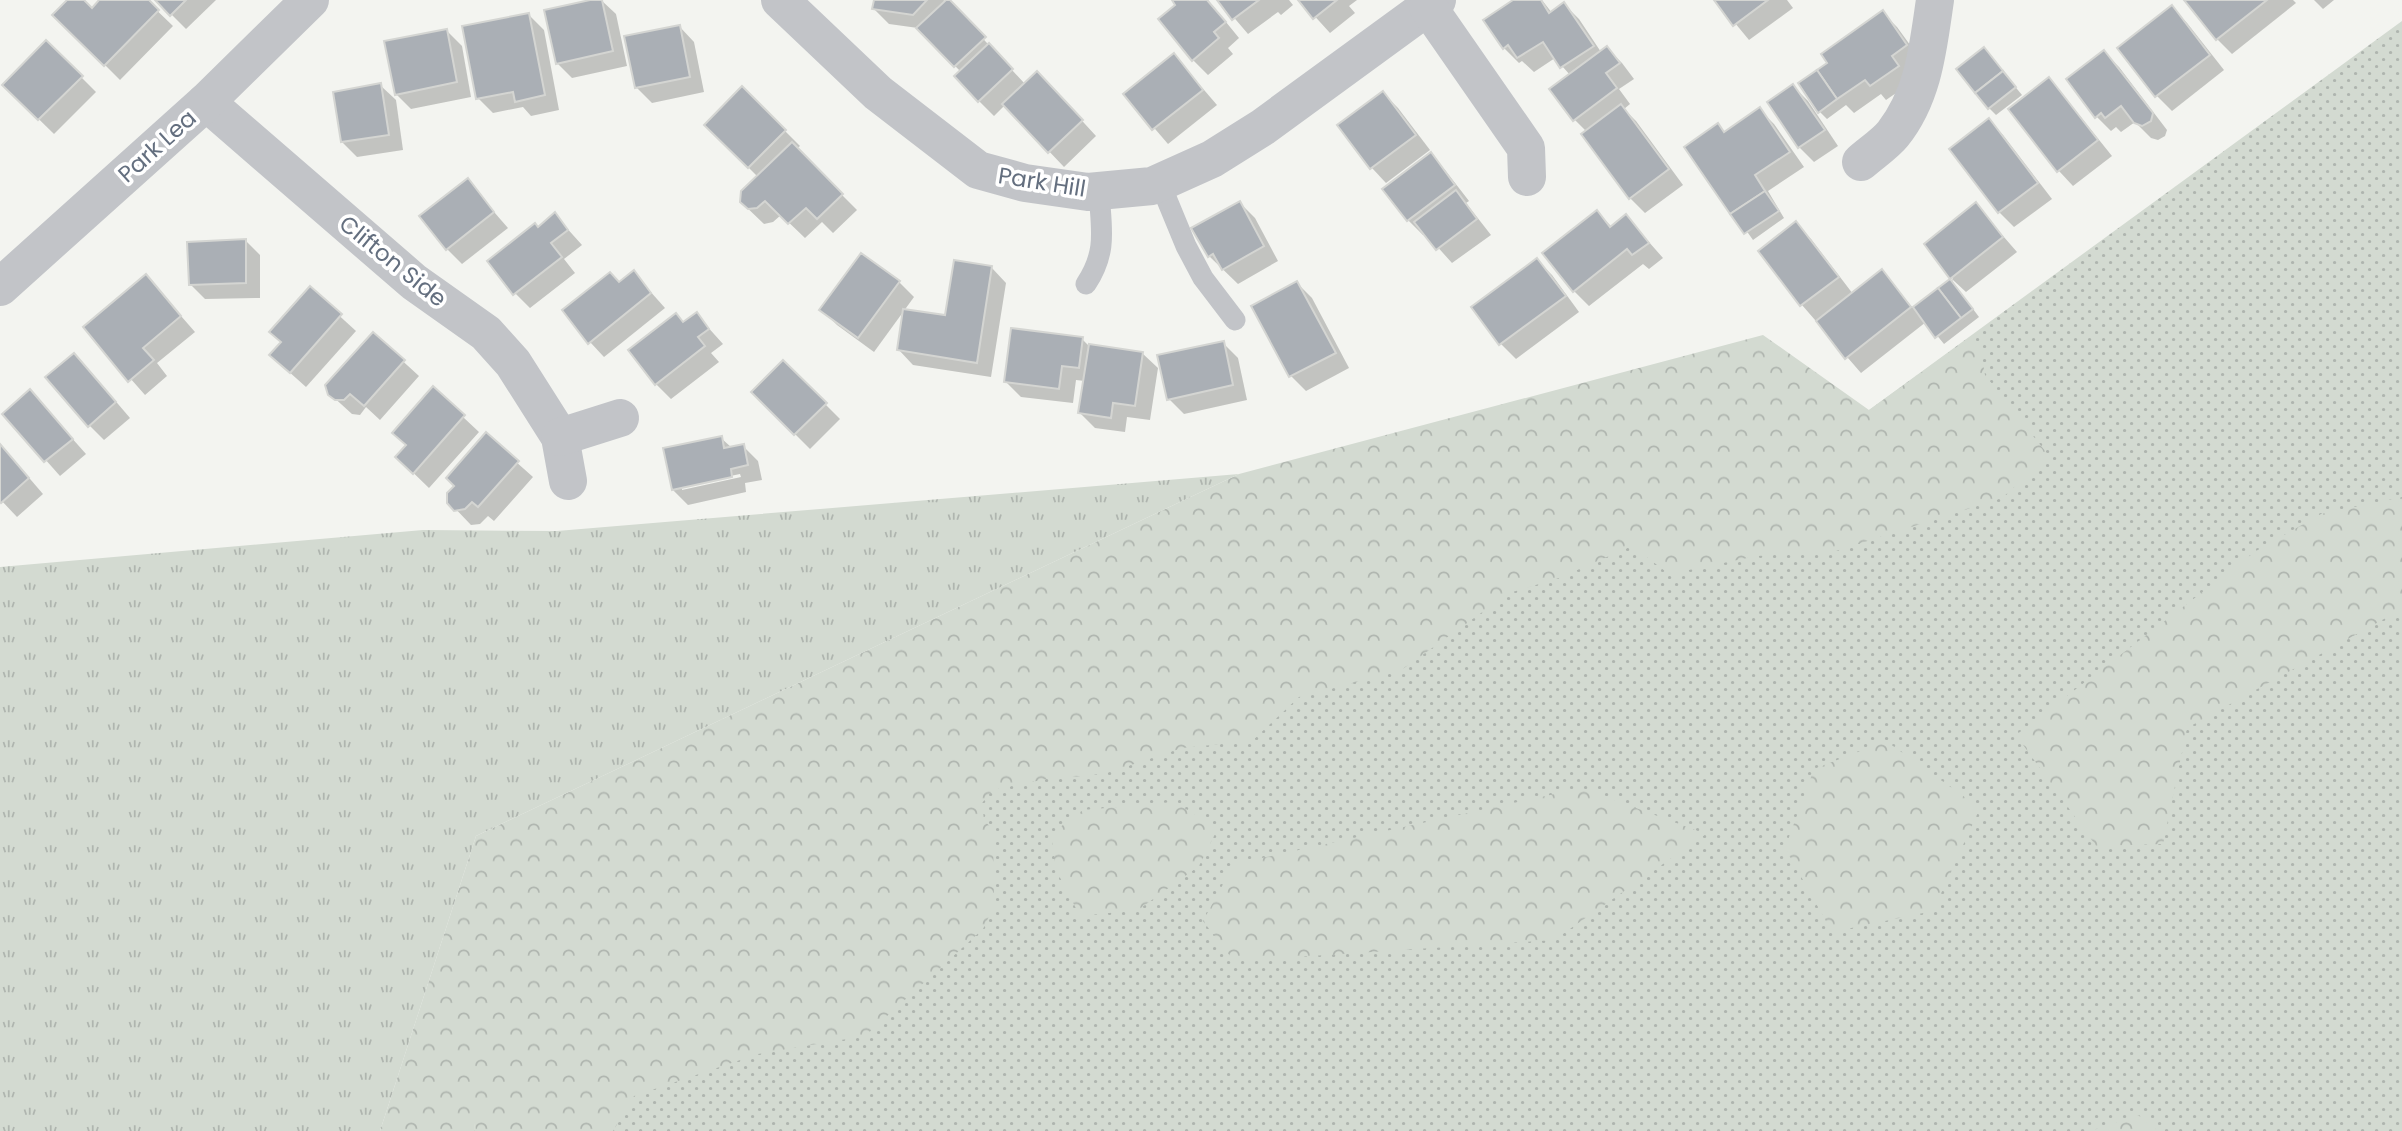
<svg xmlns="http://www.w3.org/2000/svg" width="2402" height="1131" viewBox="0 0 2402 1131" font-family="Poppins,sans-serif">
<defs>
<pattern id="grass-dots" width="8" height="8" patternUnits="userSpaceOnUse" patternTransform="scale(1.75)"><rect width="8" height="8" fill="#d3dad1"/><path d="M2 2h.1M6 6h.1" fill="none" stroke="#afb5af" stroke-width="1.8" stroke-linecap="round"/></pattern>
<pattern id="forest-crowns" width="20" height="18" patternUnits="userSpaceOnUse" patternTransform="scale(1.75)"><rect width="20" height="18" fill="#d3dad1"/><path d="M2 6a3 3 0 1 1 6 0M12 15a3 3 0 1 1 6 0" fill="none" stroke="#afb5af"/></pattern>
<pattern id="park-tufts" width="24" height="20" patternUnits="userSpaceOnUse" patternTransform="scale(1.75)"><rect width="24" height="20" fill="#d3dad1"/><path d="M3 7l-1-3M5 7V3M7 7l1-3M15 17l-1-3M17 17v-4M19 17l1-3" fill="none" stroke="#afb5af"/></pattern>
</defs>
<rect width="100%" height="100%" fill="#f3f4f0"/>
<polygon fill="url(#grass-dots)" points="2402,21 2402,1131 474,1131 475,1116 1024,682 1869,410"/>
<g fill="url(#forest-crowns)">
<polygon points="1763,335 1869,410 1969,338 1980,347 1985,375 2049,456 2002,498 1836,551 1757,556 1669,574 1632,546 1559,578 1509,593 1400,671 1299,697 1252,741 1182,748 1110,772 1081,777 1061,776 993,790 982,803 984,820 993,830 994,906 983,929 865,1036 758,1054 634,1096 613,1131 476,1131 475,1123 474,1131 380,1131 476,836 1239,474"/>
<polygon points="2402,497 2402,609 2187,728 2163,844 2096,846 2016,735 2256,551 2321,514"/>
<polygon points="1886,741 1980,808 1933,911 1832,932 1785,848 1814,769"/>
<polygon points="1582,788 1706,834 1554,940 1234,961 1203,921 1234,864"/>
<polygon points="1174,802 1218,828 1199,866 1138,910 1080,916 1056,870 1051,834 1083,810"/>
<polygon points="2138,1115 2158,1131 2090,1131"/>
</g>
<polygon fill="url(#park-tufts)" points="1239,474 476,836 380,1131 0,1131 0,567 423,530 557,531"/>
<g fill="#0003" fill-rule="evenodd">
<polygon points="70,0 81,0 92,10 102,0 146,0 173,26 120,80 55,15"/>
<polygon points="157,0 216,0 186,29"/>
<polygon points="598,0 601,0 616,14 627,66 572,78 557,63"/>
<polygon points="876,0 944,0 943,5 948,1 1025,84 1052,88 1096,136 1064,167 1005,105 994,116 979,101 961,72 918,28 889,24 874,9"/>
<polygon points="1174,0 1208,0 1239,38 1228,48 1233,54 1208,75 1193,60 1178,5"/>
<polygon points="1219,0 1289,0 1293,5 1281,15 1278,12 1248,34"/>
<polygon points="1300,0 1357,0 1349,6 1355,13 1330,33"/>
<polygon points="1516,0 1542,0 1552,13 1564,4 1579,19 1601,52 1607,48 1622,63 1634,79 1619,89 1630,104 1624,109 1636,121 1683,185 1645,213 1630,198 1587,132 1574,119 1570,75 1555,58 1534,72 1522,61 1519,63 1504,48 1485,21"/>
<polygon points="1716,0 1787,0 1793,8 1749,40"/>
<polygon points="2187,0 2293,0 2296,3 2232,54 2217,39"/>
<polygon points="2314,0 2334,0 2323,9"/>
<polygon points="2172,8 2187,23 2224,70 2172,111 2157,96 2119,48"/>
<polygon points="1882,12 1897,27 1921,60 1912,82 1886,100 1881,94 1854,113 1846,105 1827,119 1820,112 1830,64"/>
<polygon points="529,15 544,30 559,110 531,116 523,107 493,113 478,98"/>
<polygon points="679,26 694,42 704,92 652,103 637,88"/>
<polygon points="447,31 462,46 471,97 411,109 396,94"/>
<polygon points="46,42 96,92 54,134 4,85"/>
<polygon points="1984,49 2022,95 1996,115 1989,108"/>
<polygon points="2104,52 2119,67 2167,130 2165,136 2158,140 2151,138 2135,122 2121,132 2116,127 2111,131 2096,116"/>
<polygon points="1174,55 1217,105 1168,144 1125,94"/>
<polygon points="2049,80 2063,95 2112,156 2073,186 2059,171 2010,110"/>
<polygon points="380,85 396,100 403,150 357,157 342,142"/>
<polygon points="1793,86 1808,101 1838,146 1814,162 1799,147 1769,102"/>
<polygon points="742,88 800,146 796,149 857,210 833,233 822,222 805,238 781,215 773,222 764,224 741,202 758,177 706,125"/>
<polygon points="1383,93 1398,108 1430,150 1386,183 1372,168 1340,126"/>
<polygon points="1759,109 1774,124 1804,167 1768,191 1784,218 1753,240 1687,147 1718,126 1725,133"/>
<polygon points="1988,120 2003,135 2052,199 2014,227 1999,212"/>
<polygon points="1430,155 1445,170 1469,201 1466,203 1491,235 1452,263 1425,233 1423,235 1408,220"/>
<polygon points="467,181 508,228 462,264 447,249"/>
<polygon points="1240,203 1255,218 1278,261 1238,284 1209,256"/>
<polygon points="1976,205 2017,252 1966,292 1953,280 1952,281 1979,317 1944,344 1926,322 1861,373 1802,305 1760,252 1796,224 1811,239 1853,294 1881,272 1914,309 1953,279 1926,244"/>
<polygon points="1597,212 1612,227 1626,216 1663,258 1649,269 1643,264 1589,306 1574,291"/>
<polygon points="555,215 582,245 564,259 575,273 530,308 515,293 538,229"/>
<polygon points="245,240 260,255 260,298 205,299 190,284"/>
<polygon points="1537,260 1552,275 1579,312 1516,359 1501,344 1473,307"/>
<polygon points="991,267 1006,283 991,377 913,365 898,349 947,317"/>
<polygon points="633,272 665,308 604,357 590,342 620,284"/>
<polygon points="146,276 195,332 157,363 167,376 145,395 85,327"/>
<polygon points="899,282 914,297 874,352 837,325 822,310"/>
<polygon points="1297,283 1312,298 1349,368 1306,391 1291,376"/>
<polygon points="310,289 356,331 306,387 287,370 283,343"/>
<polygon points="696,314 723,344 711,353 719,362 671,399 656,384 676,315 684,323"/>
<polygon points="373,334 419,376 380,420 366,407 360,415 352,414 330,394"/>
<polygon points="1082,339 1089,346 1142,353 1158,368 1150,420 1127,417 1125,432 1095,428 1080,413 1085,381 1076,380 1073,403 1021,397 1006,382"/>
<polygon points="1223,343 1238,358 1247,400 1184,414 1169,399"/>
<polygon points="783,362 840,419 810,449 753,392"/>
<polygon points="89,370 130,418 104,440 89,425"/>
<polygon points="433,389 479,432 429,488 397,457 407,445"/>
<polygon points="30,391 86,454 60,476 5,414"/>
<polygon points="486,435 533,477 494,521 488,516 480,524 471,525 449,502"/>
<path d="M721 438 732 448 743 446 758 461 762 480 745 483 746 492 688 505 673 490ZM740 474 741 477 682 490V486Z"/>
<polygon points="0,444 43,494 17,517 0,499"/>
</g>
<g fill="#aaafb5" stroke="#d4d5d2" stroke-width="2">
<polygon points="67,0 84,0 92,8 99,0 149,0 159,10 104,66 52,15"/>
<polygon points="155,0 186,0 170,16"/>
<polygon points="590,0 602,0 613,51 556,64 544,10"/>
<polygon points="874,0 927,0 913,15 872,9"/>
<polygon points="946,0 950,0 986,37 954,67 916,28"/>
<polygon points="1172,0 1207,0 1226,22 1214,32 1219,38 1192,61 1158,19 1175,5"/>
<polygon points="1217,0 1259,0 1232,20"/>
<polygon points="1298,0 1337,0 1313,19"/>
<polygon points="1513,0 1541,0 1549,13 1564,2 1594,46 1560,68 1543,42 1517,58 1508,45 1503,49 1483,20"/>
<polygon points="1714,0 1768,0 1733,26"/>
<polygon points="2184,0 2267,0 2216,40"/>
<polygon points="2172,5 2210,55 2155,97 2117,48"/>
<polygon points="1883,10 1907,45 1892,56 1899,66 1870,86 1865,80 1837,99 1817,70 1827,63 1821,54"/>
<polygon points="529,13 545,95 515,102 513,92 476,99 462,26"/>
<polygon points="680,25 690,77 635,88 624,36"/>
<polygon points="447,29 457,82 395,95 384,41"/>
<polygon points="46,40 83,76 38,120 2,85"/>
<polygon points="989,43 1013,69 978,102 954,76"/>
<polygon points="1607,46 1620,63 1606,73 1617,88 1573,121 1549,89"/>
<polygon points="1984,47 2003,71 1975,93 1956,69"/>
<polygon points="2104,50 2153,113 2151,121 2142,126 2134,123 2121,106 2105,118 2101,113 2095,118 2066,79"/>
<polygon points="1174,53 1203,90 1152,130 1123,94"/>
<polygon points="1817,70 1837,99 1818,113 1798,83"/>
<polygon points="1037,71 1083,120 1048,153 1002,104"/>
<polygon points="2003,71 2016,87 1988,109 1975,93"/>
<polygon points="2049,77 2098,140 2057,172 2008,109"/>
<polygon points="381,83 389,135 341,142 333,92"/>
<polygon points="1793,84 1825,130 1798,148 1767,102"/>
<polygon points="742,86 786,130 748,168 704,125"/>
<polygon points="1383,91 1416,135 1370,169 1337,125"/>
<polygon points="1621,104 1669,169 1629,199 1581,134"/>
<polygon points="1760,107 1790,152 1755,175 1765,191 1730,214 1684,147 1718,123 1724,132"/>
<polygon points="1989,118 2038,183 1998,213 1949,149"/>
<polygon points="792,142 843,194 817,219 806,208 788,224 765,201 757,208 748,209 740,202 741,191"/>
<polygon points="1431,152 1455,185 1407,221 1382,189"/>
<polygon points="468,178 494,212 446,250 419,216"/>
<polygon points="1456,190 1477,219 1436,250 1414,222"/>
<polygon points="1765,191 1779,211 1744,234 1730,214"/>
<polygon points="1240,201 1264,246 1222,270 1213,254 1208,257 1191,228"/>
<polygon points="1976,202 2003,237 1950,279 1924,244"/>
<polygon points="1597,210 1610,227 1626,214 1649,243 1632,255 1627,249 1573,292 1542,253"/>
<polygon points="555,212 568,230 551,243 562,257 513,295 487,261 535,223 538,227"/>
<polygon points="1796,221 1839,277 1800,306 1758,251"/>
<polygon points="246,239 246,283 189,285 187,242"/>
<polygon points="861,253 900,281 858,338 819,310"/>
<polygon points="1537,258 1566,296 1499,345 1471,307"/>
<polygon points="954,260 992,266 977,363 897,350 903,309 945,315"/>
<polygon points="1882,269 1911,307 1845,359 1816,321"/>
<polygon points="634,270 651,293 588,344 562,310 610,272 619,282"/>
<polygon points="146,274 181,316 143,348 154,360 128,382 83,327"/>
<polygon points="1950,279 1973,309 1961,318 1938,288"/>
<polygon points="1297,281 1336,353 1289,377 1251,306"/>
<polygon points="310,286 342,314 290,373 269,355 281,342 269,332"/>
<polygon points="1938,288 1961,318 1935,338 1913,307"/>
<polygon points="697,312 709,329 698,337 705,346 655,385 628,350 676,313 683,322"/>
<polygon points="1011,328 1083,337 1079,368 1062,366 1059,389 1004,382"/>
<polygon points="373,332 405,360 364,406 350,394 344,400 335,400 328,395 325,385"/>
<polygon points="1224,341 1233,385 1167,400 1157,355"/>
<polygon points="1089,344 1143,352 1135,406 1113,403 1111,418 1078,413"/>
<polygon points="74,353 116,402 88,427 45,377"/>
<polygon points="783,360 827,403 794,435 751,392"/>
<polygon points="433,386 465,415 413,474 395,457 406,445 392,433"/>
<polygon points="30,389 73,439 44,462 2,414"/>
<polygon points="486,432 519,461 478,507 472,502 465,509 454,511 447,503 447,493 454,486 446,478"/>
<polygon points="722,436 724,448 744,444 748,465 731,469 732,477 672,490 663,448"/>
<polygon points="0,444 29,478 1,503 0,502"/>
</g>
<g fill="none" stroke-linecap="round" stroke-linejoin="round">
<g stroke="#c2c4c8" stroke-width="21">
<polyline points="1160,183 1186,246 1203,278 1235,320"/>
<path d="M1086 284C1108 251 1101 228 1099 191"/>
</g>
<g stroke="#c2c4c8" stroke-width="38">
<polyline points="780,0 878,93 978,170 1025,183 1088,192 1152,186 1212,159 1263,127 1437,0"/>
<polyline points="1428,7 1526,148 1527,177"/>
<polyline points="206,102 414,282 486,333 513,363 560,437 568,481"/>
<path d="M1861 162C1871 153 1885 144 1893 134 1924 95 1928 47 1935 0"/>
<polyline points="0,287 206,102 310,0"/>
<polyline points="560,437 620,418"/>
</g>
</g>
<g text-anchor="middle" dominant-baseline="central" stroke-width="7" stroke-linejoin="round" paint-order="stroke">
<g font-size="23" fill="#646f7f" stroke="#fff">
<text transform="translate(157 146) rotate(-42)">Park Lea</text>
<text transform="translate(1042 182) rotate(9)">Park Hill</text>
<text transform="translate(393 261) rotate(39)">Clifton Side</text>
</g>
</g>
</svg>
